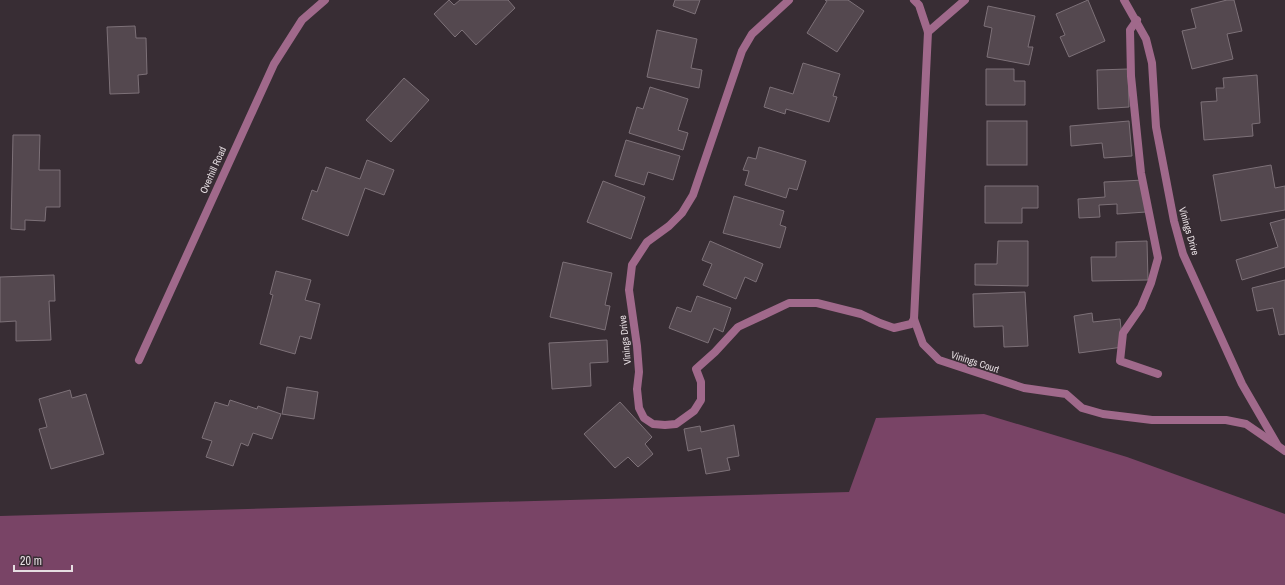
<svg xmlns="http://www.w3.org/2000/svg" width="1285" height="585" viewBox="0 0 1285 585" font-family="'Archivo Narrow',sans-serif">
<rect width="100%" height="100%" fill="#382d34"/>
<polygon fill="#794466" points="984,414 1127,457 1285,514 1285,585 0,585 0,516 849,492 876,418"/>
<g fill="#54484f" stroke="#7d7178">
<polygon points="449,0 454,5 460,0 508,0 515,8 476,45 462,30 455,37 434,14"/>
<polygon points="675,0 700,0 695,14 673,6"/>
<polygon points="825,0 848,0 864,11 837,52 807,33 827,1"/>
<polygon points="1088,0 1105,41 1069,57 1060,37 1065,35 1056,14"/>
<polygon points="1227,0 1234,0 1242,31 1227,34 1233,59 1192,69 1182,31 1196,28 1191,9"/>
<polygon points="988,6 1035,16 1028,47 1033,47 1029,65 987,57 992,28 984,26"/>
<polygon points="135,26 136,38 146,38 147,74 138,75 139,93 110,94 107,27"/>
<polygon points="657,30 697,39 691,68 702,70 699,88 647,77"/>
<polygon points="803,63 840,74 833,96 837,97 829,122 786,109 785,114 764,107 770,87 793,94"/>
<polygon points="986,69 1014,69 1014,81 1025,81 1025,105 986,105"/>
<polygon points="1128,69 1129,107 1098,109 1097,70"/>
<polygon points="1257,75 1260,123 1252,124 1253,136 1204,140 1201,102 1217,101 1216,88 1224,88 1223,78"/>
<polygon points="404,78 429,100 391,142 366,120"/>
<polygon points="650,87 688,99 678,130 688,133 683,150 629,133 637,107 643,109"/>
<rect x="987" y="121" width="40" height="44"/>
<polygon points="1129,121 1132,156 1104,158 1102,143 1071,146 1070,126"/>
<polygon points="13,135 40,135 39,170 60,170 60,207 46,207 45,221 25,220 25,230 11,229"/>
<polygon points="626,140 680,156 673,180 648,172 644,185 615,176"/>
<polygon points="759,147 806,161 797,190 789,188 786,198 745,185 749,171 743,170 748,157 756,159"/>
<polygon points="367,160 394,170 384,195 365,188 348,236 302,219 312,190 317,192 326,167 360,179"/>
<polygon points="1271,165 1275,188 1285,186 1285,210 1221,221 1213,175"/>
<polygon points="1144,180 1146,212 1117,214 1117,204 1099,205 1100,217 1079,218 1078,199 1105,197 1104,182"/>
<polygon points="603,181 645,197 631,239 587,222"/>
<polygon points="985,186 1038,186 1038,208 1022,208 1022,223 985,223"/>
<polygon points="734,196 784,211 780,225 786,227 780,248 723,233"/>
<polygon points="1285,219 1285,267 1242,280 1236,260 1278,247 1270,223"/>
<polygon points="710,241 763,264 756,282 745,277 736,299 703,285 712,264 702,260"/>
<polygon points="998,241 1028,241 1028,286 975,285 975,264 997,264"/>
<polygon points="1147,241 1148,280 1092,281 1091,257 1116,257 1116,242"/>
<polygon points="563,262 612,273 605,305 610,306 605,330 550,317"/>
<polygon points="276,271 311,280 305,300 320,304 311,339 300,336 295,354 260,344 273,295 270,294"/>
<polygon points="54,275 55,301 49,301 51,340 16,341 16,321 0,322 0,277"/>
<polygon points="1285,280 1285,334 1279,335 1273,308 1257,311 1252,288"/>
<polygon points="1025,292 1028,346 1004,347 1003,326 974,327 973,294"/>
<polygon points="697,296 731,308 723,332 714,328 708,343 669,328 677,307 691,312"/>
<polygon points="1092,313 1093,322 1120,319 1123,347 1079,353 1074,316"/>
<polygon points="607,340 608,362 590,363 591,386 552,389 549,343"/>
<polygon points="287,387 318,392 314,419 282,414"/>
<polygon points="70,390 72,398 86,394 104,454 51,469 39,429 47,427 39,399"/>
<polygon points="230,400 257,409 258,406 281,414 272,439 253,433 248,446 241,443 233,466 206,457 212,441 202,438 215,402 228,406"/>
<polygon points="620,402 652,437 645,444 653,454 638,467 628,457 615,468 584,434"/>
<polygon points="734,425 739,456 727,458 730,470 706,474 701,448 688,451 684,429 700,426 701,432"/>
</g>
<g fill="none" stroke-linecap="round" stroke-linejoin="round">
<g stroke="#a0698b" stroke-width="8">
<polyline points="789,0 752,34 742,51 693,195 682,213 669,226 647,242 632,265 629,290 637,346 639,372 637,389 639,408 644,418 653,424 665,425 676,424 694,411 701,400 701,382 696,369 715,352 738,327 789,303 817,303 861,314 880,323 894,328 911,324 914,319"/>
<polyline points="914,0 919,5 928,32 914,319 923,344 939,360 1024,388 1066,394 1082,408 1103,414 1152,420 1226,420 1246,424 1278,446"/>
<polyline points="1124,0 1146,39 1152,63 1156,127 1174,221 1183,254 1242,384 1278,446 1285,451"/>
<polyline points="1137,20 1130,30 1131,76 1141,173 1158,258 1151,283 1141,307 1123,333 1120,361 1158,374"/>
<polyline points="928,32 965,0"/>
<polyline points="139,360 274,64 302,20 325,0"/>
</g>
</g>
<g text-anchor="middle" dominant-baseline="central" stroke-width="3" stroke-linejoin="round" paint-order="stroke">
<g font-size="10" fill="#e6dee2" stroke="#382d34">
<text transform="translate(213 170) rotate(-66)">Overhill Road</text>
<text transform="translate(1189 231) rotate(74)">Vinings Drive</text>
<text transform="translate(625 340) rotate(-96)">Vinings Drive</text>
<text transform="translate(975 362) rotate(18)">Vinings Court</text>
</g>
</g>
<path d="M14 565v6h58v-6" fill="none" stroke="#e6dee2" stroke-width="2"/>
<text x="20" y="565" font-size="12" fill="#e6dee2" stroke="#382d34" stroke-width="3" paint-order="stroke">20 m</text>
</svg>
